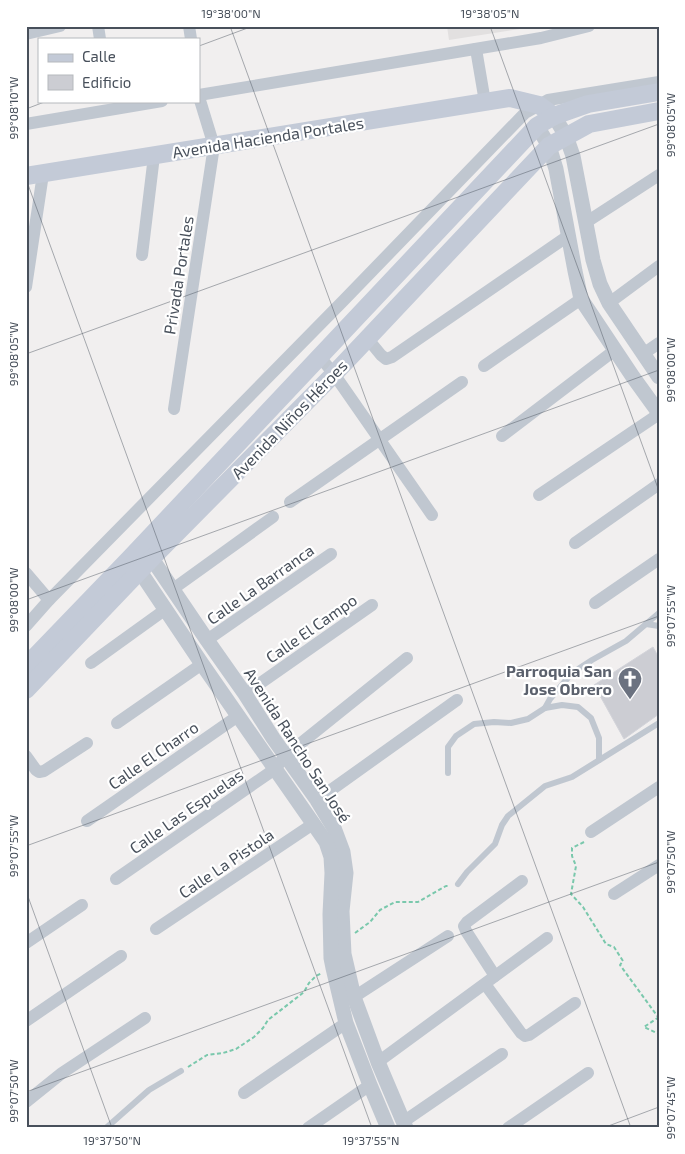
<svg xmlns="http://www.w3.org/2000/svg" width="685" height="1154" viewBox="0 0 685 1154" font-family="'Exo 2',sans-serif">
<rect width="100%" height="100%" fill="#f1efef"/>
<polygon fill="#e2e0e0" points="447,26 533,26 533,27 449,40"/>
<polygon fill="#cccdd3" stroke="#d3d4da" points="653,647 659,658 659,714 624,739 594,685"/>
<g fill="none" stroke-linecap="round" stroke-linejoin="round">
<g stroke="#7ac8ac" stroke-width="2" stroke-dasharray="4 2.5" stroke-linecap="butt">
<polyline points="584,842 572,848 572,856 576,866 571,894 583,907 606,944 614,947 623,961 620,965 658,1017"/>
<polyline points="355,933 370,922 380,910 395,902 418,902 446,886 449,886"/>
<polyline points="659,1017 644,1027 659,1034"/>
<polyline points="188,1067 207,1055 223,1053 236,1049 254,1037 263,1028 268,1020 304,992 309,983 316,976 322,973"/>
</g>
<g stroke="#c0c7d0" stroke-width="6">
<polyline points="646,624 659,626"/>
<polyline points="545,708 562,705 578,707 591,718 599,738 599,760"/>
<polyline points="448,773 448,747 456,736 474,724 494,722 511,723 528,719 545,708 550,699 572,673 592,660 626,641 659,613"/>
<polyline points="458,884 467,872 495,844 502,825 508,816 545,786 572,777 659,723"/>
<polyline points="106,1128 149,1090 181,1071"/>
</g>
<g stroke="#c0c7d0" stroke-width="12">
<polyline points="98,26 100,39"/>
<polyline points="189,26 191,39"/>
<polyline points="26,34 60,26"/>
<polyline points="476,49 485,102"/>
<polyline points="199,95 541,38 589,26"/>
<polyline points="26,124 162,101"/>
<polyline points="585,223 659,175"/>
<polyline points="142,255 154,156"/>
<polyline points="26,287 43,174"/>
<polyline points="609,303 659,266"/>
<polyline points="367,338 381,355 386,359 392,357 568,236"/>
<polyline points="643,354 659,343"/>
<polyline points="320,357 334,374 432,515"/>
<polyline points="484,366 581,299"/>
<polyline points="174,409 214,146 199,97"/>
<polyline points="502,436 615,350"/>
<polyline points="539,495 659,414"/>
<polyline points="290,502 462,382"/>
<polyline points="575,543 659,484"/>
<polyline points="26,573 49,600"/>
<polyline points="173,589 273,517"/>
<polyline points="595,603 659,559"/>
<polyline points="26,626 49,600 344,300 525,113 548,100 659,82"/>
<polyline points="207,640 331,554"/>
<polyline points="91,663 166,609"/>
<polyline points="245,694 372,605"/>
<polyline points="117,723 202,664"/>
<polyline points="26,756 36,770 39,772 44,771 87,743"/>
<polyline points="317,800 457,700"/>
<polyline points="87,821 238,716"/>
<polyline points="591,832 659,787"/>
<polyline points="116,879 275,769 285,756 407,658"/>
<polyline points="614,894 659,865"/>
<polyline points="156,929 313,824"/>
<polyline points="26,943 82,905"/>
<polyline points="495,976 466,931 464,926 467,922 522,881"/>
<polyline points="485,984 521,1033 525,1036 529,1035 575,1003"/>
<polyline points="354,997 448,936"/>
<polyline points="26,1021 121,956"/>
<polyline points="378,1062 547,938"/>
<polyline points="244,1093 346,1023"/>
<polyline points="26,1102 62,1073 145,1018"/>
<polyline points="403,1122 502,1054"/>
<polyline points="308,1128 370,1085"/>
<polyline points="508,1128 588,1073"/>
</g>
<g stroke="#c0c7d0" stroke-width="15">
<polyline points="554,116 566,136 573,156 593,260 600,284 609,303 659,377"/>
<polyline points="537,126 549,146 556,169 575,271 581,299 633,377 659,413"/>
<polyline points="146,550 207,640 245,694 273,738 317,800 334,828 343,852 346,873 342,911 344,954 354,997 378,1062 406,1128"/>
<polyline points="133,561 202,664 326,842 331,857 332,873 330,914 331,958 333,968 346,1023 370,1085 388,1128"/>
</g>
<g stroke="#c3cad7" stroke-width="18">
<polyline points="26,176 510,98 539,105 554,116"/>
<polyline points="26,666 131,557 537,126 554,116 588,104 659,92"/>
<polyline points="26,690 152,558 334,374 549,146 589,124 659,111"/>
</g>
</g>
<path fill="none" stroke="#48505b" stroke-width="1" stroke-opacity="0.45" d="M230 26 631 1128M490 26 659 491M199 46 253 26M26 109 47 101M26 179 372 1128M26 354 659 124M26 600 659 370M26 846 659 616M26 891 112 1128M26 1092 659 862M603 1128 659 1107"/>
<defs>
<symbol id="church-pin" viewBox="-11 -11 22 30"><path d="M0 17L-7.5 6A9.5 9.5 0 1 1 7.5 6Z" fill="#6b7280" stroke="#fff"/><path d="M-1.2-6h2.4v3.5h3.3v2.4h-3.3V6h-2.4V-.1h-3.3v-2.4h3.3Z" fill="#fff"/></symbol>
</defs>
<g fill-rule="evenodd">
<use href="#church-pin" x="616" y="665" width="28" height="38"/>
</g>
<g text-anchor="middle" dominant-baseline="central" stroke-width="4.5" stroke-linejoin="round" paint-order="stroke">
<g font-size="16" fill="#48505b" stroke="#fff">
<text transform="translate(268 137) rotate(-9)">Avenida Hacienda Portales</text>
<text transform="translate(178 275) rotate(-81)">Privada Portales</text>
<text transform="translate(289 419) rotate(-46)">Avenida Niños Héroes</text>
<text transform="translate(260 584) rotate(-35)">Calle La Barranca</text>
<text transform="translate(311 628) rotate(-35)">Calle El Campo</text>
<text transform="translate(298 745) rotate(57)">Avenida Rancho San José</text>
<text transform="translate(153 755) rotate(-35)">Calle El Charro</text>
<text transform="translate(186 811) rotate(-35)">Calle Las Espuelas</text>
<text transform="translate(226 863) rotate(-34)">Calle La Pistola</text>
</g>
<g font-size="16" font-weight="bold" fill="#5b616d" stroke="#fff" text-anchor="end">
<text x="612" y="670">Parroquia San<tspan x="612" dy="18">Jose Obrero</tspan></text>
</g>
</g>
<rect width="685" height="1154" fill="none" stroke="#ffffff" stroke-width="55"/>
<rect x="38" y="38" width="162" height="65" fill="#ffffff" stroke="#b6b9bd"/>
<rect x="48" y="54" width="25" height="8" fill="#c3cad7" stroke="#b6b9bd"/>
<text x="82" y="62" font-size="15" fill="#48505b">Calle</text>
<rect x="48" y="75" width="25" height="15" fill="#cccdd3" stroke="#b6b9bd"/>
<text x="82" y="88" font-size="15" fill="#48505b">Edificio</text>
<rect x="28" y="28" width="630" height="1098" fill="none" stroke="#48505b" stroke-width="2"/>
<g font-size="12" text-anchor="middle" fill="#48505b">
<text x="231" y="18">19°38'00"N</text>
<text x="490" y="18">19°38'05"N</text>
<text transform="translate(14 108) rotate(-90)" y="4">99°08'10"W</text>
<text transform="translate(671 125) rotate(-90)" y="4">99°08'05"W</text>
<text transform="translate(14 354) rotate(-90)" y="4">99°08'05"W</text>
<text transform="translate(671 370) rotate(-90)" y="4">99°08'00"W</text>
<text transform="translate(14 600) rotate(-90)" y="4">99°08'00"W</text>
<text transform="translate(671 616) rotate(-90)" y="4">99°07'55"W</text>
<text transform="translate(14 846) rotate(-90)" y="4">99°07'55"W</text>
<text transform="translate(671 862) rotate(-90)" y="4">99°07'50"W</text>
<text transform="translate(14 1091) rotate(-90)" y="4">99°07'50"W</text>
<text transform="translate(671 1108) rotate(-90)" y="4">99°07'45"W</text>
<text x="112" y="1145">19°37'50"N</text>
<text x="371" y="1145">19°37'55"N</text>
</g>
</svg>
